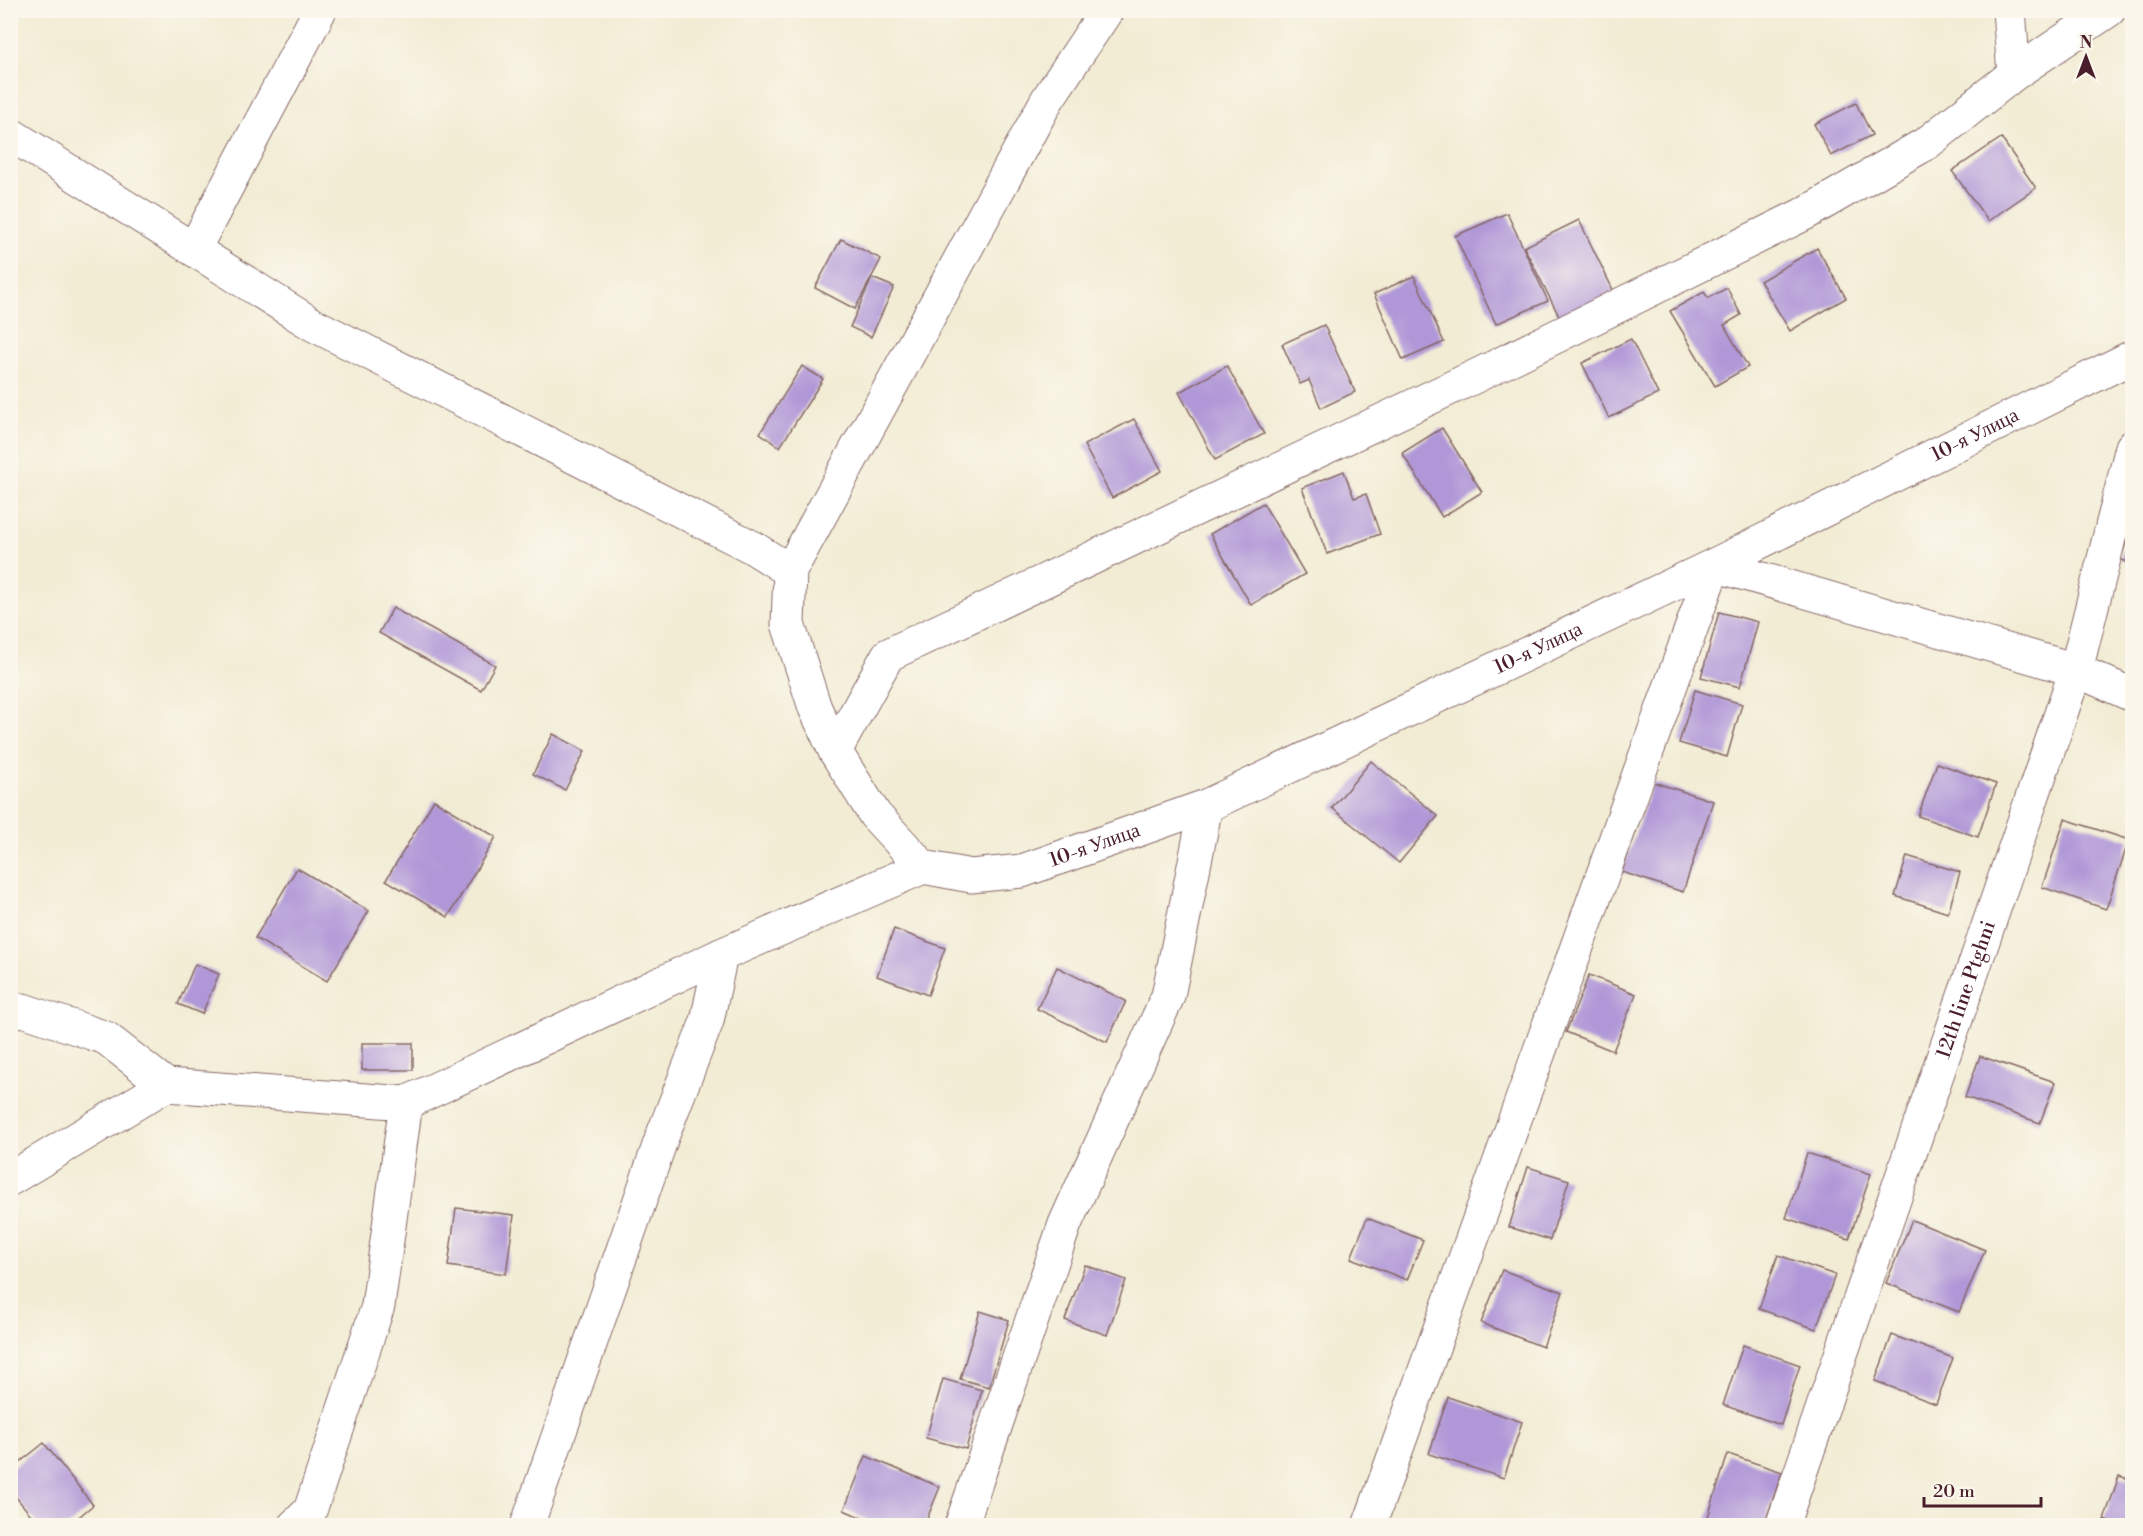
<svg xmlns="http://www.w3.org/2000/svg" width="2143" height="1536" viewBox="0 0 2143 1536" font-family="'Libre Bodoni',serif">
<rect width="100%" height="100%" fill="#fbf7ec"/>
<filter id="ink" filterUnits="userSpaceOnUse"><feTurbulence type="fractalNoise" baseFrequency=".0167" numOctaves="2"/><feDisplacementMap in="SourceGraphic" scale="12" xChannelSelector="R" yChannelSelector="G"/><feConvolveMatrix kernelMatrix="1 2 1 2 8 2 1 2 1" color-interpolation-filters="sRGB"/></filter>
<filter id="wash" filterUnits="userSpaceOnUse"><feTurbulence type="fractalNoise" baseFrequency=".008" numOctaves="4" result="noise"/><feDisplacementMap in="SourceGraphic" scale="24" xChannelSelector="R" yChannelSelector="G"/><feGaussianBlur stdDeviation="1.35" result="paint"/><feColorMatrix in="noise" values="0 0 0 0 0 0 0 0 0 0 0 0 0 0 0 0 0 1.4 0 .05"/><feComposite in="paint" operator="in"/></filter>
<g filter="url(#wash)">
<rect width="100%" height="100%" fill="#f2ecd4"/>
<g id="blocks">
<g fill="#b097d7">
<polygon points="1856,103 1872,135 1831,156 1814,124"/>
<polygon points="2001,138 2036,188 1988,221 1952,171"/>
<polygon points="1507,213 1548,301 1496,324 1455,236"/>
<polygon points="1579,220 1614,292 1560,318 1524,247"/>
<polygon points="841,239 881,259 855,309 815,288"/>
<polygon points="1817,248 1846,298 1790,331 1760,281"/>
<polygon points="1414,276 1444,342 1403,360 1374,294"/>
<polygon points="872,278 894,287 871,337 850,327"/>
<polygon points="1727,288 1741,315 1724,325 1748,367 1715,386 1670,311 1704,292 1708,298"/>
<polygon points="1324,325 1355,392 1321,408 1309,380 1300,384 1282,344"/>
<polygon points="1631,339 1658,394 1609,418 1582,363"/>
<polygon points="802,366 823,379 780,447 760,433"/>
<polygon points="1227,366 1264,434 1215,460 1179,392"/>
<polygon points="1134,419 1162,471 1112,498 1084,445"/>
<polygon points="1442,428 1482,492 1442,517 1402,453"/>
<polygon points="1344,471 1354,498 1366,494 1380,534 1327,554 1302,488"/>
<polygon points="1263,503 1305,574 1251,605 1210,534"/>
<polygon points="2132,527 2132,564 2120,559"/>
<polygon points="393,608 495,665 481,690 379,633"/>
<polygon points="1719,612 1758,622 1740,687 1701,677"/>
<polygon points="1695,690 1742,704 1727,757 1679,743"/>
<polygon points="553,734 585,751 565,790 533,774"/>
<polygon points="1371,761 1438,816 1399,863 1332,808"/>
<polygon points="1937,763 1996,784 1978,837 1918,816"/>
<polygon points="1653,782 1713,801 1683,892 1622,872"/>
<polygon points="434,800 496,837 448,917 386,880"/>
<polygon points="2065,819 2129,840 2106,909 2042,887"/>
<polygon points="1907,856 1960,872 1948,913 1895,896"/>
<polygon points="297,868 369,911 327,981 255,938"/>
<polygon points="894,929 945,948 928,995 877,976"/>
<polygon points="195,964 219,974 202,1014 178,1004"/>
<polygon points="1057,967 1126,1001 1107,1042 1037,1009"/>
<polygon points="1589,975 1636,994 1613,1051 1566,1032"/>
<rect x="362" y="1043" width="51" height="27"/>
<polygon points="1980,1056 2055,1082 2040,1123 1965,1097"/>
<polygon points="1807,1153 1871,1174 1849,1239 1786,1218"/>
<polygon points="1528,1167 1569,1180 1550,1240 1509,1227"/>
<polygon points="456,1208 514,1215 506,1274 448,1266"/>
<polygon points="1367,1218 1423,1240 1407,1280 1351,1258"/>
<polygon points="1912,1220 1985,1250 1959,1312 1886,1283"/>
<polygon points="1778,1255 1835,1275 1816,1329 1759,1309"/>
<polygon points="1085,1265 1126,1280 1107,1335 1065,1320"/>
<polygon points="1502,1270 1563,1292 1543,1347 1481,1323"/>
<polygon points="980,1311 1009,1320 989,1387 960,1379"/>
<polygon points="1892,1335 1953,1358 1936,1404 1875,1381"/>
<polygon points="1743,1345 1800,1365 1781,1425 1723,1405"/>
<polygon points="943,1379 982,1390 966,1449 926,1438"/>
<polygon points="1448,1397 1522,1422 1504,1478 1429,1454"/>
<polygon points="44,1443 93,1505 68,1526 40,1526 10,1490 10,1470"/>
<polygon points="1728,1454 1782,1472 1764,1526 1705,1526"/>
<polygon points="866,1456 940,1487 924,1526 881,1526 844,1510"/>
<polygon points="2119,1476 2132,1480 2132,1526 2120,1526 2104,1520"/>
</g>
</g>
</g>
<g filter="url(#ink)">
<use href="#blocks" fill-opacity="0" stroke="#856766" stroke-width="1.5"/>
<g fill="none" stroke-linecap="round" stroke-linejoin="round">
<defs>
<g id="minor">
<polyline points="2009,10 2014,74"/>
<polyline points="10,134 312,324 752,547 790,571"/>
<polyline points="194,249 320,10"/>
<polyline points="835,751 888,655 1474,377 1806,213 1927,143 2014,74 2109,10"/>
<path id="s1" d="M923 867 971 876 1022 871 1206 806 1714 565 2132 357"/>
<polyline points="923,867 875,815 835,751 815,708 788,624 790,571 1047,100 1107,10"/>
<polyline points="10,1012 23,1010 106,1038 166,1085"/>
<polyline points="166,1085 406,1103"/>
<polyline points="10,1179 166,1085"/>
<polyline points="294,1526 310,1511 378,1306 406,1103 721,955 923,867"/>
<polyline points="527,1526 662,1137 707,1021 721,955"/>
<polyline points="961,1526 1065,1224 1168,996 1206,806"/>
<polyline points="1369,1526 1714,565 2076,670 2132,695"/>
<path id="s2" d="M1782 1526 2076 670 2132 447"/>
</g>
</defs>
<use href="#minor" stroke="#856766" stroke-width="35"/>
<use href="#minor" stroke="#fff" stroke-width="33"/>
</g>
</g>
<g text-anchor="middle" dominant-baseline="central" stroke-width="5" stroke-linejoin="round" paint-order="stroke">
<g font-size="20" fill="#4a1f2b" stroke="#fbf7ec">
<text stroke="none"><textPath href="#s1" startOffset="1149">10-я Улица</textPath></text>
<text stroke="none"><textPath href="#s1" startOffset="663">10-я Улица</textPath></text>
<text stroke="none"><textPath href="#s1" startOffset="177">10-я Улица</textPath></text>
<text stroke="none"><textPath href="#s2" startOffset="567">12th line Ptghni</textPath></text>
</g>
</g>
<rect width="2143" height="1536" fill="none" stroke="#fbf7ec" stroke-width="36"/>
<g transform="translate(2086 57)" stroke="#fbf7ec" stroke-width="4.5" paint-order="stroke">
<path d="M0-4.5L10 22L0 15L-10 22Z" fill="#4a1f2b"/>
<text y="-9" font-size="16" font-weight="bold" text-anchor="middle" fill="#4a1f2b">N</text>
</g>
<path d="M1924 1497v9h117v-9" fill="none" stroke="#4a1f2b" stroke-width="3"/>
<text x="1933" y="1497" font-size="18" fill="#4a1f2b" stroke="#fbf7ec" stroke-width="4.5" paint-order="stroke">20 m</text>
</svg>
